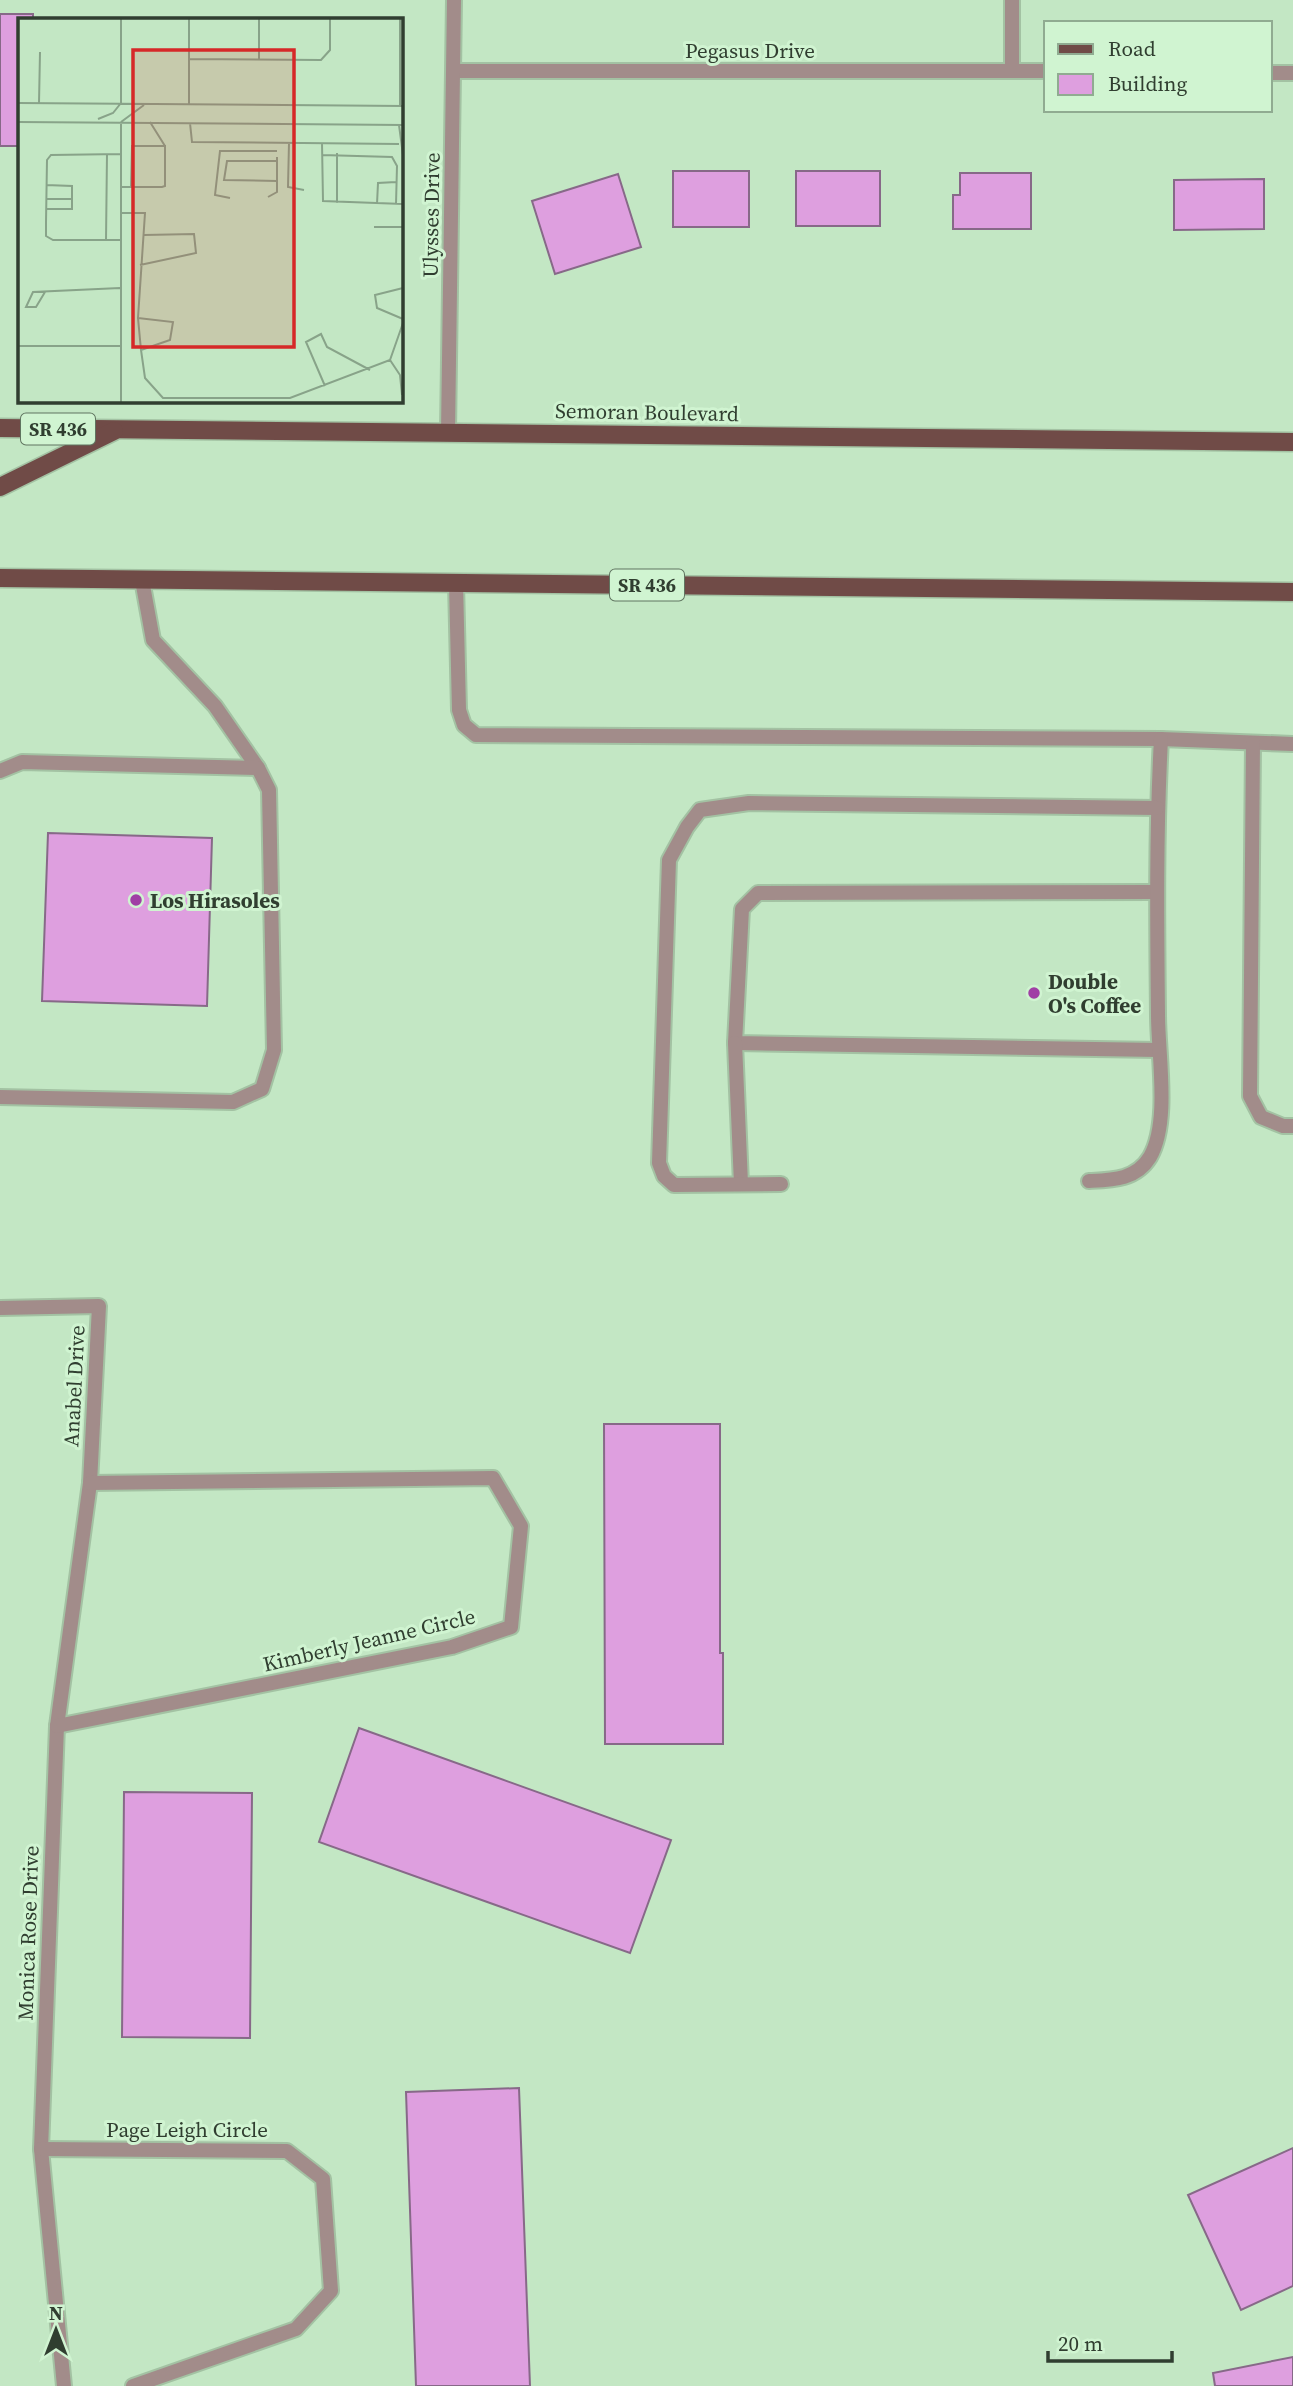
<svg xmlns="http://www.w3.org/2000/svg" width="1293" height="2386" viewBox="0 0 1293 2386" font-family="'Source Serif 4',serif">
<rect width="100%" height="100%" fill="#c3e7c4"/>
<g fill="#de9fdf" stroke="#876988" stroke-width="2">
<polygon points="0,14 33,14 33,19 19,19 19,146 0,146"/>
<rect x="673" y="171" width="76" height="56"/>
<rect x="796" y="171" width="84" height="55"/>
<polygon points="960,173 1031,173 1031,229 953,229 953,195 960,195"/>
<polygon points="618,174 641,247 555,274 532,201"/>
<polygon points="1264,179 1264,229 1174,230 1174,180"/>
<polygon points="48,833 212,838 207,1006 42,1001"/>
<polygon points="604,1424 720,1424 720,1653 723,1653 723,1744 605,1744"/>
<polygon points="359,1728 671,1840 630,1953 319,1842"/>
<polygon points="124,1792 252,1793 250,2038 122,2037"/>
<polygon points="519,2088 530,2386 416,2386 406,2092"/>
<polygon points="1293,2148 1293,2286 1241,2310 1188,2195"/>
<polygon points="1293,2357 1293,2386 1215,2386 1213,2373"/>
</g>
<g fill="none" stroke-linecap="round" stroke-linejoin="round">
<defs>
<g id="service">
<polyline points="142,580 153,640 215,706 258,768"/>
<polyline points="456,583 459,710 464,725 476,735 1161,739 1293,744"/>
<polyline points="1253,743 1250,1096 1261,1117 1283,1126 1293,1126"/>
<polyline points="0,771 22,762 258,768 269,790 274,1050 262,1089 233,1102 0,1097"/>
<polyline points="1157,892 758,893 742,909 735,1043 1158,1050"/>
<polyline points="735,1043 741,1184"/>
<path d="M1089 1181C1112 1180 1136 1180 1150 1157 1170 1122 1158 1055 1158 1015 1157 923 1156 831 1161 739"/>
<polyline points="781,1184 674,1185 664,1176 659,1163 669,860 687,827 700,810 749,803 1157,808"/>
<polyline points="0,1308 99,1306 90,1483 57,1726 41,2149 64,2386"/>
<polyline points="57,1726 452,1647 511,1627 521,1526 493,1478 90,1483"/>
<polyline points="41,2149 287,2151 323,2179 331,2291 296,2329 133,2386"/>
</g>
<g id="minor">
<polyline points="1012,70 1012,0"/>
<polyline points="454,71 1046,71"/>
<polyline points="1270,73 1293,73"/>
<polyline points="448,432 454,0"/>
</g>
<g id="primary">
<polyline points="0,428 1293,442"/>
<polyline points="0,487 114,431"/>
<polyline points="0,578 1293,592"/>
</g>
</defs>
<use href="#service" stroke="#a3c2a3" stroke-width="18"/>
<use href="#minor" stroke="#a3c2a3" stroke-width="18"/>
<use href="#primary" stroke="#a3c2a3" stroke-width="21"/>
<use href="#service" stroke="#a28c8a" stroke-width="14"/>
<use href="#minor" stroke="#a28c8a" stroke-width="14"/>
<use href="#primary" stroke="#704b47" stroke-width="18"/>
</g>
<g fill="#a03fa5" stroke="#d0f4d1" stroke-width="2.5">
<circle cx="136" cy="900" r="7"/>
<circle cx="1034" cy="993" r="7"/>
</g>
<g text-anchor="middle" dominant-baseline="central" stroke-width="6" stroke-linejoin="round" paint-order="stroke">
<g fill="#d0f4d1" stroke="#607560" stroke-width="2">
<rect x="21" y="413.5" width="74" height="31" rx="5"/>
<rect x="610" y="569.5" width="74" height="31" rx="5"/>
</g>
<g font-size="19" font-weight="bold" fill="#303e30">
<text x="58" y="429">SR 436</text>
<text x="647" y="585">SR 436</text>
</g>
<g font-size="21" fill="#303e30" stroke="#d0f4d1">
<text x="750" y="50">Pegasus Drive</text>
<text transform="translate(431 215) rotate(-89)">Ulysses Drive</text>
<text transform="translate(647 412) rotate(1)">Semoran Boulevard</text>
<text transform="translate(74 1386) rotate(-87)">Anabel Drive</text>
<text transform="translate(369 1640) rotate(-13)">Kimberly Jeanne Circle</text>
<text transform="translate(28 1933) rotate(-88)">Monica Rose Drive</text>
<text x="187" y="2129">Page Leigh Circle</text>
</g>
<g font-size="21" font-weight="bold" fill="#303e30" stroke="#d0f4d1" text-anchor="start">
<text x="150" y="900">Los Hirasoles</text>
<text x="1048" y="981">Double<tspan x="1048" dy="24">O's Coffee</tspan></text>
</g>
</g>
<g transform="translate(18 18)">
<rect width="385" height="385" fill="#c3e7c4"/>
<path fill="none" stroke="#88a389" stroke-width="2" d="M382 1V88M171 41 303 42 312 32V1M241 41V1M0 85 385 88M21 85 22 34M103 85V1M171 86V1M80 101 95 95 103 85M0 104 385 107M103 104 126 87M132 104 147 128M172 105 174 124 381 126M381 107 385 137M271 125 270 169 286 172M304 125 305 183 385 186M319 135V185M304 137 374 139 379 148 378 186M259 143H209L206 162 259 163M103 169H144L147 168V128H114L113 169M250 179 259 174V139M212 180 197 177 202 133H259M28 181H54M359 186 360 165 378 164M28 191H54V168L28 167M103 195H127L120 300 123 332 127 360 145 380H272L372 342 385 305M356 209H385M88 222 89 136M103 222H35L28 218V204L29 142 33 137 103 136M122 247 178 235 176 216 126 217M385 270 357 277 359 290 385 301M27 274 18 289H8L15 274 102 270M120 300 155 304 152 322 123 332M0 328H102M372 342 382 357 384 377M307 368 288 324 303 316 309 329 352 352M103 384V104"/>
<path fill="#d62828" fill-opacity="0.15" stroke="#d62828" stroke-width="3.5" d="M115 32H276V329H115Z"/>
<rect width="385" height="385" fill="none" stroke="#303e30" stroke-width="3.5"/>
</g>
<rect x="1044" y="21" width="228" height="91" fill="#d0f4d1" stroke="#90ab91" stroke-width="2"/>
<rect x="1058" y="44" width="35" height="10" fill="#704b47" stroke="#90ab91" stroke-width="2"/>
<text x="1108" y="56" font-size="21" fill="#303e30">Road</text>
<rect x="1058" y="74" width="35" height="21" fill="#de9fdf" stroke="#90ab91" stroke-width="2"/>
<text x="1108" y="91" font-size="21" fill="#303e30">Building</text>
<g transform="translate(56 2330)" stroke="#d0f4d1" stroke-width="5" paint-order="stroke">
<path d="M0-5L12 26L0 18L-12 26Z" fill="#303e30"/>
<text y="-10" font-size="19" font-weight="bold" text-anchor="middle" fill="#303e30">N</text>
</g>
<path d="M1048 2351v10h124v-10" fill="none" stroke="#303e30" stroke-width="3.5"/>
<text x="1058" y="2351" font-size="21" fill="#303e30" stroke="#d0f4d1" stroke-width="5" paint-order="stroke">20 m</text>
</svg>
